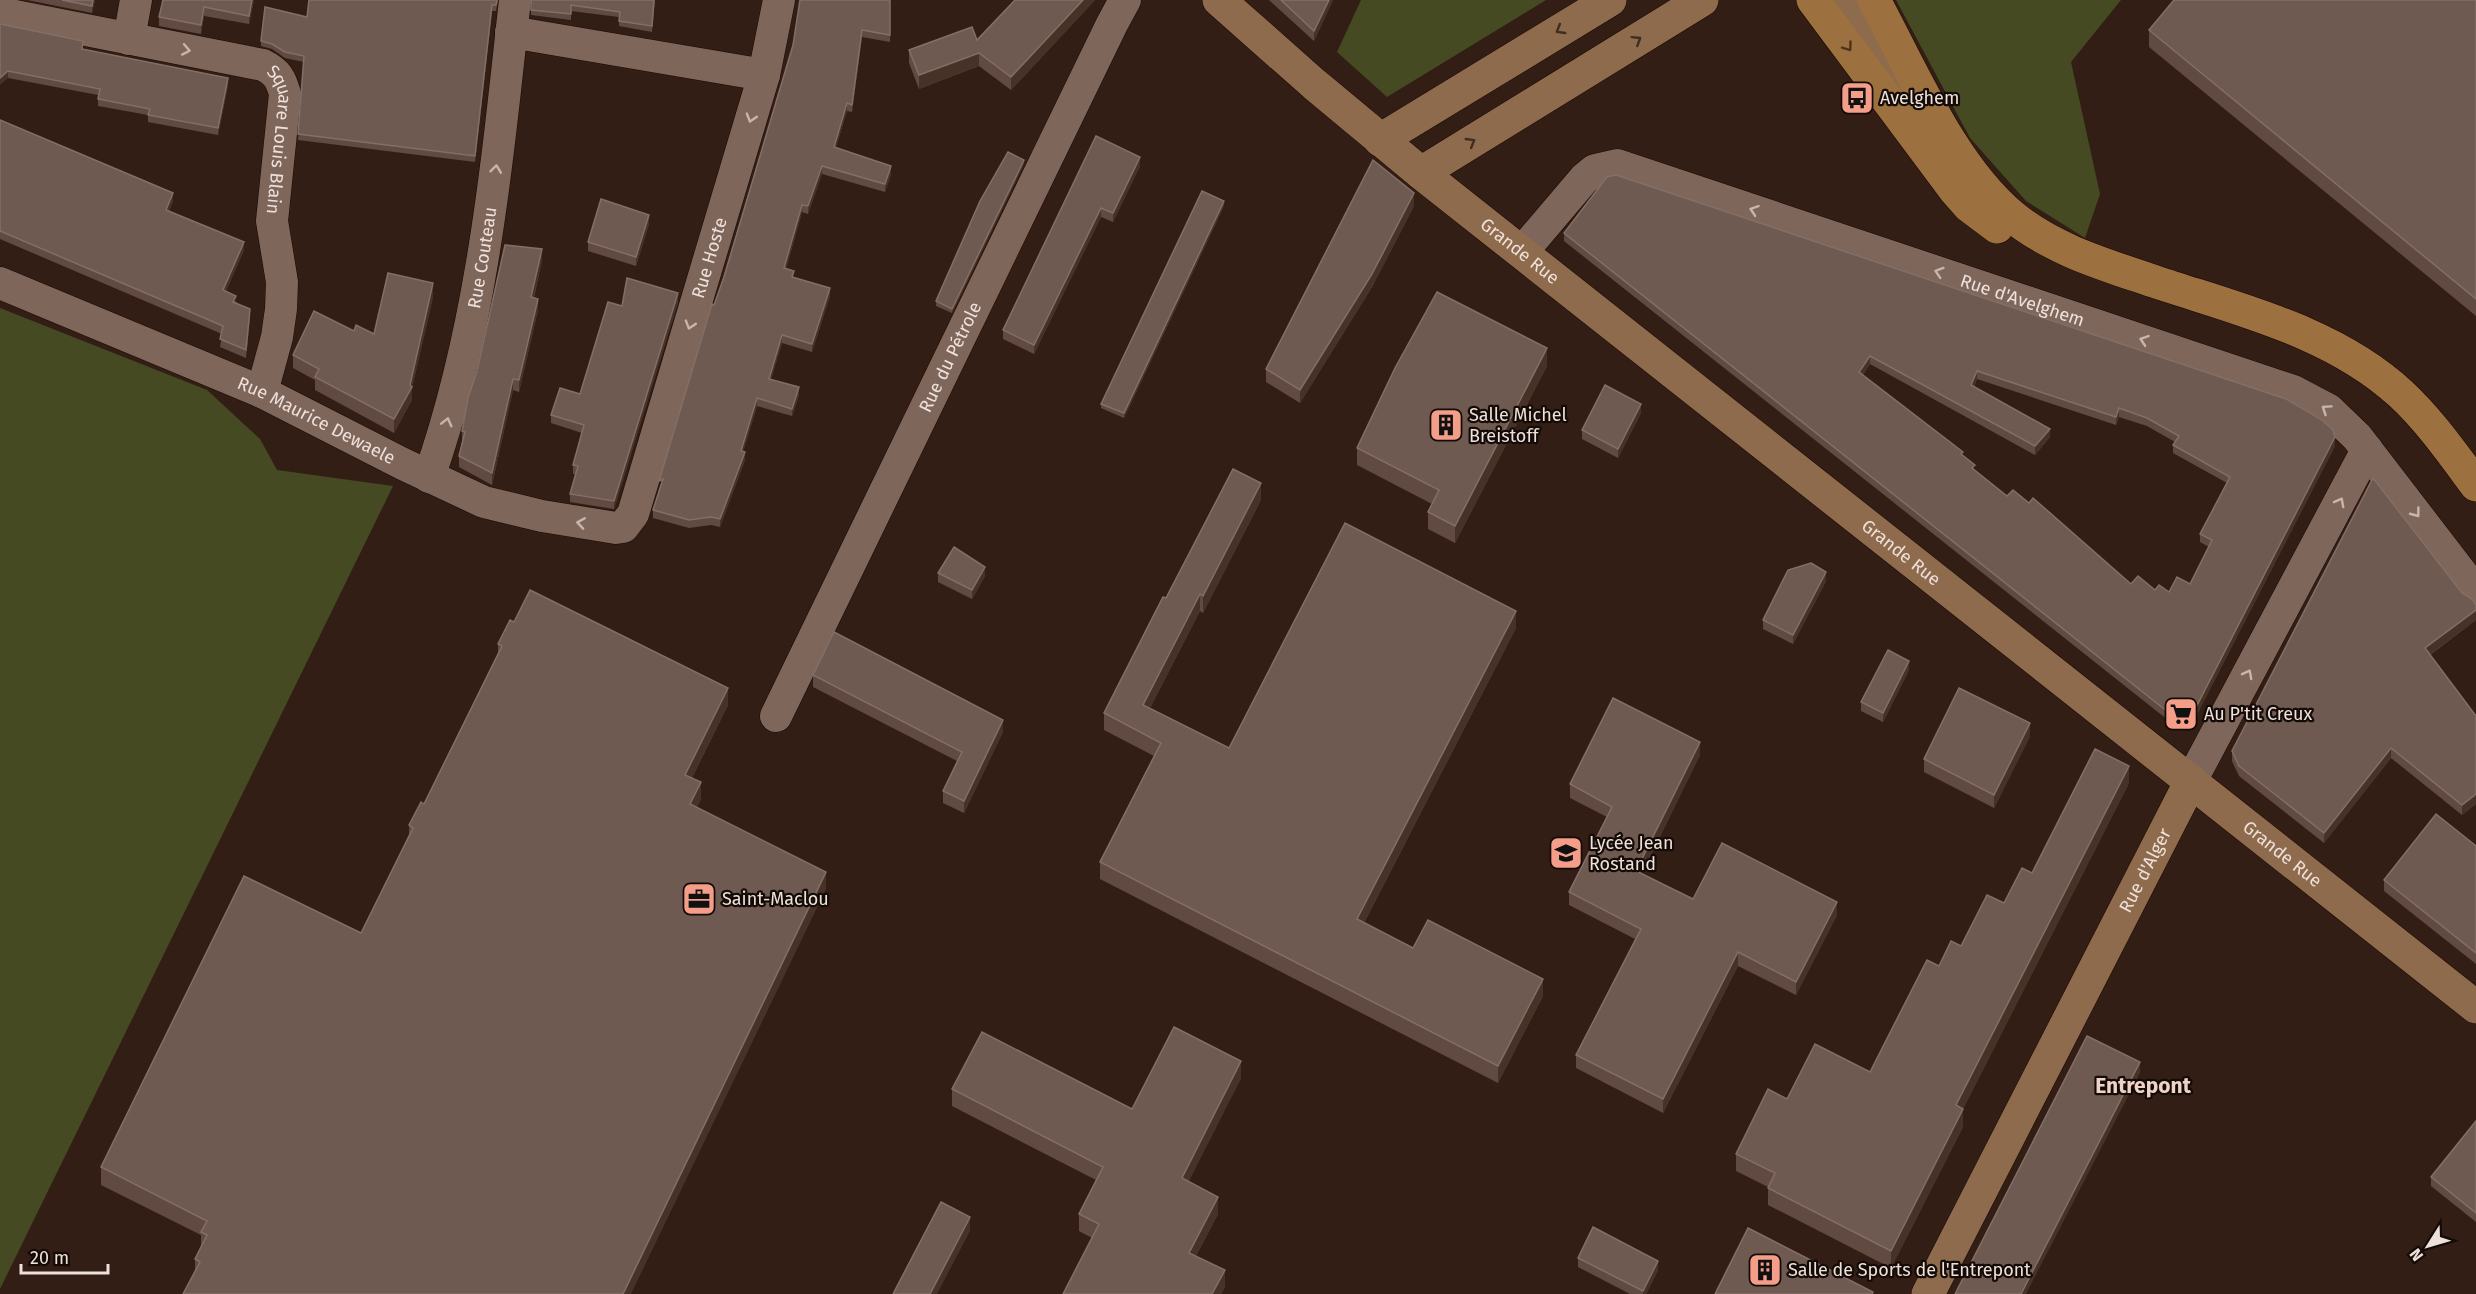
<svg xmlns="http://www.w3.org/2000/svg" width="2476" height="1294" viewBox="0 0 2476 1294" font-family="'Fira Sans',sans-serif">
<rect width="100%" height="100%" fill="#331e15"/>
<g fill="#454a23">
<polygon points="1361,0 1546,0 1387,97 1337,52"/>
<polygon points="1896,0 2121,0 2071,62 2100,194 2085,238 2026,201 1970,138"/>
<polygon points="0,308 207,390 260,439 277,470 393,486 0,1289"/>
</g>
<g fill="none" stroke-linecap="round" stroke-linejoin="round">
<defs>
<g id="street">
<path id="s1" d="M0 13 263 65C277 72 281 79 285 94L272 221 282 282 281 309 277 337 262 392"/>
<polyline points="511,32 764,75"/>
<polyline points="129,39 136,0"/>
<path id="s2" d="M1522 252 1584 179 1595 170 1617 165 2293 391 2329 410 2357 437 2476 592"/>
<path id="s3" d="M0 283 262 392 403 464 484 502 542 516 616 528 623 527 633 514 764 75 779 0"/>
<path id="s4" d="M429 477C483 323 497 161 515 0"/>
<path id="s5" d="M776 716 1112 24 1125 0"/>
<polyline points="2191,781 2367,450"/>
</g>
<g id="secondary">
<path id="s6" d="M1219 0 1314 84 1421 173 2476 1007"/>
<polyline points="1846,0 1924,127"/>
<polyline points="1380,140 1610,0"/>
<polyline points="1421,173 1702,0"/>
<path id="s7" d="M1928 1294 2191 781"/>
</g>
<g id="primary">
<polyline points="1813,0 1954,189 1969,206 1997,227"/>
<path d="M1874 0C1912 70 1951 165 2012 216 2053 250 2106 265 2156 282 2240 310 2334 332 2401 394 2430 421 2452 453 2476 485"/>
</g>
</defs>
<use href="#street" stroke="#1a0802" stroke-width="33"/>
<use href="#secondary" stroke="#1a0802" stroke-width="34"/>
<use href="#primary" stroke="#1a0802" stroke-width="34"/>
<use href="#street" stroke="#7e665b" stroke-width="32"/>
<use href="#secondary" stroke="#8e6b4d" stroke-width="33"/>
<use href="#primary" stroke="#9d703f" stroke-width="33"/>
</g>
<g fill="#604a41" fill-rule="evenodd">
<polygon points="27,0 95,0 92,13"/>
<polygon points="163,0 254,0 249,24 204,16 201,34 159,26 159,17"/>
<polygon points="309,0 498,0 496,11 492,11 475,162 298,140 304,62 285,58 272,49 261,46 261,41 307,17"/>
<polygon points="531,0 655,0 652,32 619,26 619,17 571,11 571,20 531,15"/>
<polygon points="890,0 890,42 862,37 852,112 847,111 836,147 891,174 885,192 822,174 808,214 802,212 786,269 794,277 830,296 812,352 782,343 771,379 799,395 792,416 757,406 743,452 745,460 720,527 711,525 689,528 653,518 653,510 793,45"/>
<polygon points="1015,0 1095,0 1011,90 979,66 919,89 909,63 909,50 977,40"/>
<polygon points="1269,0 1333,0 1314,41"/>
<polygon points="2476,0 2476,316 2149,47 2149,30"/>
<polygon points="0,24 83,48 83,49 228,85 218,135 148,122 148,115 98,106 98,95 8,78"/>
<polygon points="0,120 173,201 169,211 244,250 226,291 250,317 246,358 220,347 222,334 0,239"/>
<polygon points="1096,136 1140,166 1113,222 1101,217 1034,354 1003,339 1003,330"/>
<polygon points="1024,164 952,313 936,306 936,301"/>
<polygon points="1224,206 1124,418 1101,408 1101,404"/>
<polygon points="1414,206 1372,287 1300,403 1266,382 1266,369"/>
<polygon points="649,224 636,266 588,251 588,242"/>
<path d="M1564 233 2335 446 2191 726 2178 728 1564 241ZM1870 364 2035 455 2050 437 1974 387 1977 379 2116 425 2119 417 2147 426 2175 442 2173 445V453L2227 483 2200 534V542L2209 547 2190 584 2169 592 2155 590 2131 584 2029 503 2007 496 1975 471 1963 456 1863 375Z"/>
<polygon points="542,260 534,298 538,310 519,392 513,390 492,485 459,467 459,456 462,443 462,431"/>
<polygon points="433,297 412,388 412,400 394,433 315,390 315,380 293,368 293,355 354,331 374,334"/>
<polygon points="678,302 614,509 570,502 570,494 575,474 573,474 573,465 582,433 551,423 551,415 580,394 622,306"/>
<polygon points="1547,366 1455,543 1428,529 1428,512 1432,504 1357,465 1357,448"/>
<polygon points="1641,413 1618,458 1582,439 1582,430"/>
<polygon points="1261,500 1203,613 1200,611 1150,708 1229,748 1516,628 1364,923 1413,948 1543,996 1498,1083 1100,879 1100,862 1154,756 1104,730 1104,713"/>
<polygon points="938,573 985,576 972,599 938,582"/>
<polygon points="1826,581 1793,644 1763,629 1763,620"/>
<polygon points="2462,593 2476,605 2476,620 2430,655 2476,716 2476,804 2462,815 2391,758 2324,843 2239,776 2232,761 2232,751"/>
<polygon points="514,622 728,705 692,778 701,799 697,807 826,889 195,1270 195,1259 201,1248 201,1235 101,1185 101,1167 361,933 409,835 409,825 424,804 498,654 498,644"/>
<polygon points="1909,670 1883,722 1861,711 1861,702"/>
<polygon points="813,675 1003,732 964,813 943,803 943,791 957,761 813,687"/>
<polygon points="2030,736 1994,808 1924,772 1924,759"/>
<polygon points="1700,755 1642,873 1693,899 1837,915 1796,995 1738,966 1663,1113 1576,1068 1576,1055 1635,939 1569,905 1569,892 1607,817 1570,798 1570,784"/>
<polygon points="2129,783 1963,1109 1963,1127 1891,1268 1768,1205 1768,1187 1736,1171 1736,1154 1787,1099 1870,1072 1939,966 1961,946 2004,903 2032,873"/>
<polygon points="2476,846 2476,964 2384,891 2384,880"/>
<polygon points="1241,1078 1188,1182 1218,1214 1196,1256 1225,1287 1221,1294 1063,1294 1092,1238 1079,1231 1079,1214 1096,1180 952,1106 952,1089 1132,1109"/>
<polygon points="2476,1121 2476,1222 2431,1186 2431,1177"/>
<polygon points="1578,1258 1658,1270 1646,1294 1630,1294 1578,1267"/>
</g>
<g fill="#473228">
<polygon points="93,0 95,0 92,13 92,6"/>
<polygon points="252,0 254,0 249,24 249,16"/>
<polygon points="1083,0 1095,0 1011,90 1011,77"/>
<polygon points="1329,0 1333,0 1314,41 1314,31"/>
<polygon points="492,5 492,11 475,162 475,156"/>
<polygon points="204,7 204,16 201,34 201,25"/>
<polygon points="862,30 862,37 852,112 852,105"/>
<polygon points="979,53 979,66 919,89 919,75"/>
<polygon points="8,71 8,78 0,85 0,78"/>
<polygon points="228,78 228,85 218,135 218,128"/>
<polygon points="847,103 847,111 834,154 834,147"/>
<polygon points="1140,157 1140,166 1113,222 1113,213"/>
<polygon points="1024,160 1024,164 952,313 952,309"/>
<polygon points="822,166 822,174 808,214 808,206"/>
<polygon points="891,166 891,174 885,192 885,184"/>
<polygon points="173,193 173,201 166,218 166,210"/>
<polygon points="1414,193 1414,206 1372,287 1300,403 1300,390"/>
<polygon points="1224,201 1224,206 1124,418 1124,413"/>
<polygon points="802,205 802,212 784,276 784,268"/>
<polygon points="1101,208 1101,217 1034,354 1034,345"/>
<polygon points="649,215 649,224 636,266 636,257"/>
<polygon points="244,242 244,250 223,298 223,290"/>
<polygon points="542,249 542,260 531,309 531,297"/>
<polygon points="433,283 433,297 412,388 412,400 394,433 394,419 410,385"/>
<polygon points="830,288 830,296 812,352 812,344"/>
<polygon points="678,293 678,302 614,509 614,501"/>
<polygon points="538,299 538,310 519,392 519,380"/>
<polygon points="250,309 250,317 246,358 246,350"/>
<polygon points="782,335 782,343 769,387 769,379"/>
<polygon points="1547,348 1547,366 1455,543 1455,526"/>
<polygon points="1870,356 1870,364 1859,381 1859,372"/>
<polygon points="1977,371 1977,379 1971,393 1971,385"/>
<polygon points="513,379 513,390 492,485 492,473"/>
<polygon points="799,387 799,395 792,416 792,409"/>
<polygon points="757,398 757,406 741,459 741,451"/>
<polygon points="1641,404 1641,413 1618,458 1618,449"/>
<polygon points="2119,408 2119,417 2116,425 2116,417"/>
<polygon points="2050,429 2050,437 2035,455 2035,446"/>
<polygon points="2335,437 2335,446 2191,726 2178,728 2178,720"/>
<polygon points="745,452 745,460 720,527 720,519"/>
<polygon points="1261,483 1261,500 1203,613 1203,596"/>
<polygon points="985,567 985,576 972,599 972,590"/>
<polygon points="1826,572 1826,581 1793,644 1793,635"/>
<polygon points="1200,594 1200,611 1143,722 1143,705"/>
<polygon points="2476,610 2476,620 2425,658 2425,648"/>
<polygon points="1516,611 1516,628 1357,936 1357,919"/>
<polygon points="1909,661 1909,670 1883,722 1883,713"/>
<polygon points="728,688 728,705 685,792 685,775"/>
<polygon points="1003,720 1003,732 964,813 964,801"/>
<polygon points="2030,723 2030,736 1994,808 1994,795"/>
<polygon points="1700,742 1700,755 1636,884 1636,871"/>
<polygon points="2391,748 2391,758 2324,843 2324,833"/>
<polygon points="2129,766 2129,783 1956,1123 1956,1105"/>
<polygon points="701,782 701,799 690,821 690,804"/>
<polygon points="2476,794 2476,804 2462,815 2462,805"/>
<polygon points="826,872 826,889 631,1294 623,1294"/>
<polygon points="1837,902 1837,915 1796,995 1796,982"/>
<polygon points="1738,952 1738,966 1663,1113 1663,1099"/>
<polygon points="1543,979 1543,996 1498,1083 1498,1066"/>
<polygon points="1241,1061 1241,1078 1182,1195 1182,1178"/>
<polygon points="2140,1062 2140,1073 2026,1294 2021,1294"/>
<polygon points="1963,1109 1963,1127 1891,1268 1891,1251"/>
<polygon points="1218,1197 1218,1214 1189,1269 1189,1253"/>
<polygon points="970,1217 970,1231 937,1294 930,1294"/>
<polygon points="1658,1261 1658,1270 1646,1294 1643,1294 1643,1291"/>
<polygon points="1225,1270 1225,1287 1221,1294 1212,1294"/>
</g>
<g fill="#6f5a51" stroke="#836f66" stroke-width="1.5" fill-rule="evenodd">
<polygon points="62,0 93,0 92,6"/>
<polygon points="163,0 252,0 249,16 204,7 201,25 159,17"/>
<polygon points="309,0 497,0 496,5 492,5 475,156 298,134 304,56 285,52 272,44 261,41 265,7 307,17"/>
<polygon points="531,0 654,0 652,26 619,21 620,12 571,5 571,14 531,10"/>
<polygon points="800,0 890,0 890,35 862,30 852,105 847,103 834,147 891,166 885,184 822,166 808,206 802,205 784,268 794,271 792,277 830,288 812,344 782,335 769,379 799,387 792,409 757,398 741,451 745,452 720,519 711,517 689,520 653,510 663,479 659,481 712,304 714,305 724,277 793,45"/>
<polygon points="1015,0 1083,0 1011,77 979,53 919,75 909,50 972,27 977,40"/>
<polygon points="1281,0 1329,0 1314,31"/>
<polygon points="2174,0 2476,0 2476,299 2149,30"/>
<polygon points="0,24 83,41 82,49 228,78 218,128 148,115 150,109 98,99 100,89 8,71 0,78"/>
<polygon points="0,120 173,193 166,210 244,242 223,290 236,296 233,302 250,309 246,350 220,339 223,326 0,231"/>
<polygon points="1096,136 1140,157 1113,213 1101,208 1034,345 1003,330"/>
<polygon points="1008,152 1024,160 952,309 936,301 980,201"/>
<polygon points="1373,160 1414,193 1372,274 1300,390 1266,369"/>
<path d="M1616 175 2286 399 2322 420 2333 430 2335 437 2191 717 2178 720 1564 233 1607 177ZM1870 356 2035 446 2050 429 1971 385 1977 371 2116 417 2119 408 2147 418 2179 436 2173 445 2230 477 2200 534 2212 540 2190 584 2177 577 2169 592 2159 585 2155 590 2138 576 2131 584 2033 498 2029 503 2013 490 2007 496 1972 468 1975 465 1961 454 1963 452 1859 372Z"/>
<polygon points="1202,191 1224,201 1124,413 1101,404"/>
<polygon points="601,199 649,215 636,257 588,242"/>
<polygon points="505,245 542,249 531,297 538,299 519,380 513,379 492,473 459,456 465,432 462,431 468,398 477,371"/>
<polygon points="388,273 433,283 410,385 412,387 394,419 315,377 319,369 293,355 314,311 354,331 356,325 374,334"/>
<polygon points="627,278 678,293 614,501 570,494 578,466 573,465 584,425 551,415 560,388 580,394 608,302 622,306"/>
<polygon points="1437,292 1547,348 1455,526 1428,512 1439,490 1357,448 1395,368"/>
<polygon points="1605,385 1641,404 1618,449 1582,430"/>
<polygon points="1233,469 1261,483 1203,596 1200,594 1143,705 1229,748 1345,523 1516,611 1357,919 1413,948 1428,920 1543,979 1498,1066 1100,862 1161,743 1104,713 1163,597 1166,598"/>
<polygon points="2373,478 2462,593 2472,599 2476,605 2476,610 2425,648 2476,716 2476,794 2462,805 2391,748 2324,833 2239,766 2232,751"/>
<polygon points="954,547 985,567 972,590 938,573"/>
<polygon points="1811,563 1826,572 1793,635 1763,620 1788,570"/>
<polygon points="530,590 728,688 685,775 701,782 690,804 826,872 623,1294 183,1294 200,1262 195,1259 207,1235 201,1232 207,1221 101,1167 244,876 361,933 413,828 409,825 421,802 424,804 502,646 498,644 510,620 514,622"/>
<polygon points="834,632 1003,720 964,801 943,791 962,752 813,675"/>
<polygon points="1888,650 1909,661 1883,713 1861,702"/>
<polygon points="1959,688 2030,723 1994,795 1924,759"/>
<polygon points="1613,698 1700,742 1636,871 1693,899 1722,843 1837,902 1796,982 1738,952 1663,1099 1576,1055 1641,929 1569,892 1612,807 1570,784"/>
<polygon points="2095,749 2129,766 1956,1105 1963,1109 1891,1251 1768,1188 1775,1173 1736,1154 1768,1089 1787,1099 1815,1044 1870,1072 1927,960 1939,966 1951,941 1961,946 1987,895 2004,903 2022,868 2032,873"/>
<polygon points="2436,814 2476,846 2476,953 2384,880"/>
<polygon points="1174,1027 1241,1061 1182,1178 1218,1197 1189,1253 1225,1270 1212,1294 1063,1294 1099,1224 1079,1214 1103,1167 952,1089 982,1032 1132,1109"/>
<polygon points="2087,1036 2140,1062 2021,1294 1955,1294"/>
<polygon points="2476,1121 2476,1213 2431,1177"/>
<polygon points="941,1202 970,1217 930,1294 893,1294"/>
<polygon points="1593,1227 1658,1261 1643,1291 1578,1258"/>
<polygon points="1748,1228 1873,1292 1872,1294 1715,1294"/>
</g>
<defs><path id="oneway-chevron" d="M-2-3.5L2.5 0L-2 3.5" fill="none" stroke-width="1.6" stroke-linecap="round" stroke-linejoin="round" transform="scale(1.5)"/></defs>
<g stroke="#3f2d20">
<use href="#oneway-chevron" transform="translate(1560 30) rotate(149)"/>
<use href="#oneway-chevron" transform="translate(1637 40) rotate(-32)"/>
<use href="#oneway-chevron" transform="translate(1471 142) rotate(-31)"/>
</g>
<use stroke="#4b331d" href="#oneway-chevron" transform="translate(1848 47) rotate(54)"/>
<g stroke="#c7b5ae">
<use href="#oneway-chevron" transform="translate(186 50) rotate(11)"/>
<use href="#oneway-chevron" transform="translate(751 118) rotate(107)"/>
<use href="#oneway-chevron" transform="translate(496 169) rotate(-83)"/>
<use href="#oneway-chevron" transform="translate(1754 210) rotate(-161)"/>
<use href="#oneway-chevron" transform="translate(1939 272) rotate(-162)"/>
<use href="#oneway-chevron" transform="translate(690 325) rotate(107)"/>
<use href="#oneway-chevron" transform="translate(2144 340) rotate(-161)"/>
<use href="#oneway-chevron" transform="translate(2326 409) rotate(-146)"/>
<use href="#oneway-chevron" transform="translate(447 422) rotate(-76)"/>
<use href="#oneway-chevron" transform="translate(2340 502) rotate(-62)"/>
<use href="#oneway-chevron" transform="translate(2416 513) rotate(53)"/>
<use href="#oneway-chevron" transform="translate(581 523) rotate(-171)"/>
<use href="#oneway-chevron" transform="translate(2248 674) rotate(-62)"/>
</g>
<defs>
<symbol id="bus-square" viewBox="-11 -11 22 22"><rect x="-9" y="-9" width="18" height="18" rx="4" fill="#f49e89" stroke="#140b07"/><path d="M-5-6H5V4H4V6H2V4H-2V6H-4V4H-5ZM-3.5-4V0h7V-4ZM-3.5 1.2v1.5H-2V1.2ZM2 1.2v1.5H3.5V1.2Z" fill="#111"/></symbol>
<symbol id="building-square" viewBox="-11 -11 22 22"><rect x="-9" y="-9" width="18" height="18" rx="4" fill="#f49e89" stroke="#140b07"/><path d="M-4-6H4V6H1V3H-1V6H-4ZM-2.5-4.3h1.7v1.8h-1.7ZM.8-4.3h1.7v1.8H.8ZM-2.5-1h1.7V.8h-1.7ZM.8-1h1.7V.8H.8Z" fill="#111"/></symbol>
<symbol id="supermarket-square" viewBox="-11 -11 22 22"><rect x="-9" y="-9" width="18" height="18" rx="4" fill="#f49e89" stroke="#140b07"/><path d="M-6-5.5h2.5l.6 2H6L4.5 2H-2.5L-4.4-4H-6ZM-1.5 3.2a1.3 1.3 0 1 0 .1 0ZM3 3.2a1.3 1.3 0 1 0 .1 0Z" fill="#111"/></symbol>
<symbol id="school-square" viewBox="-11 -11 22 22"><rect x="-9" y="-9" width="18" height="18" rx="4" fill="#f49e89" stroke="#140b07"/><path d="M0-5L7-2L0 1L-7-2ZM-4 1L0 2.5L4 1V4Q0 6-4 4Z" fill="#111"/></symbol>
<symbol id="office-square" viewBox="-11 -11 22 22"><rect x="-9" y="-9" width="18" height="18" rx="4" fill="#f49e89" stroke="#140b07"/><path d="M-6-3h4V-5.5h4V-3h4V5H-6ZM-1-4.5V-3h2v-1.5ZM-6 0V1H6V0Z" fill="#111"/></symbol>
</defs>
<g fill-rule="evenodd">
<use href="#bus-square" x="1838" y="79" width="38" height="38"/>
<use href="#building-square" x="1427" y="406" width="38" height="38"/>
<use href="#supermarket-square" x="2162" y="695" width="38" height="38"/>
<use href="#school-square" x="1547" y="834" width="38" height="38"/>
<use href="#office-square" x="680" y="880" width="38" height="38"/>
<use href="#building-square" x="1746" y="1251" width="38" height="38"/>
</g>
<g text-anchor="middle" dominant-baseline="central" stroke-width="4.5" stroke-linejoin="round" paint-order="stroke">
<g font-size="18" fill="#eee0da" stroke="#140b07" text-anchor="start">
<text x="1880" y="98">Avelghem</text>
<text x="1469" y="415">Salle Michel<tspan x="1469" dy="21">Breistoff</tspan></text>
<text x="2204" y="714">Au P'tit Creux</text>
<text x="1589" y="843">Lycée Jean<tspan x="1589" dy="21">Rostand</tspan></text>
<text x="722" y="899">Saint-Maclou</text>
<text x="1788" y="1270">Salle de Sports de l'Entrepont</text>
</g>
<g font-size="18" fill="#eee0da" stroke="#140b07">
<text stroke="none"><textPath href="#s1" startOffset="351">Square Louis Blain</textPath></text>
<text stroke="none"><textPath href="#s6" startOffset="392">Grande Rue</textPath></text>
<text stroke="none"><textPath href="#s4" startOffset="226">Rue Couteau</textPath></text>
<text stroke="none"><textPath href="#s3" startOffset="957">Rue Hoste</textPath></text>
<text stroke="none"><textPath href="#s2" startOffset="560">Rue d'Avelghem</textPath></text>
<text stroke="none"><textPath href="#s5" startOffset="399">Rue du Pétrole</textPath></text>
<text stroke="none"><textPath href="#s3" startOffset="345">Rue Maurice Dewaele</textPath></text>
<text stroke="none"><textPath href="#s6" startOffset="878">Grande Rue</textPath></text>
<text stroke="none"><textPath href="#s6" startOffset="1364">Grande Rue</textPath></text>
<text stroke="none"><textPath href="#s7" startOffset="476">Rue d'Alger</textPath></text>
</g>
<g font-size="21" font-weight="bold" fill="#efd3c7" stroke="#140b07">
<text x="2143" y="1086">Entrepont</text>
</g>
</g>
<g transform="translate(2428 1246) rotate(233)" stroke="#140b07" stroke-width="4.5" paint-order="stroke">
<path d="M0-4.5L10 22L0 15L-10 22Z" fill="#eee0da"/>
<text y="-9" font-size="16" font-weight="bold" text-anchor="middle" fill="#eee0da">N</text>
</g>
<path d="M21 1264v9h87v-9" fill="none" stroke="#eee0da" stroke-width="3"/>
<text x="30" y="1264" font-size="18" fill="#eee0da" stroke="#140b07" stroke-width="4.5" paint-order="stroke">20 m</text>
</svg>
